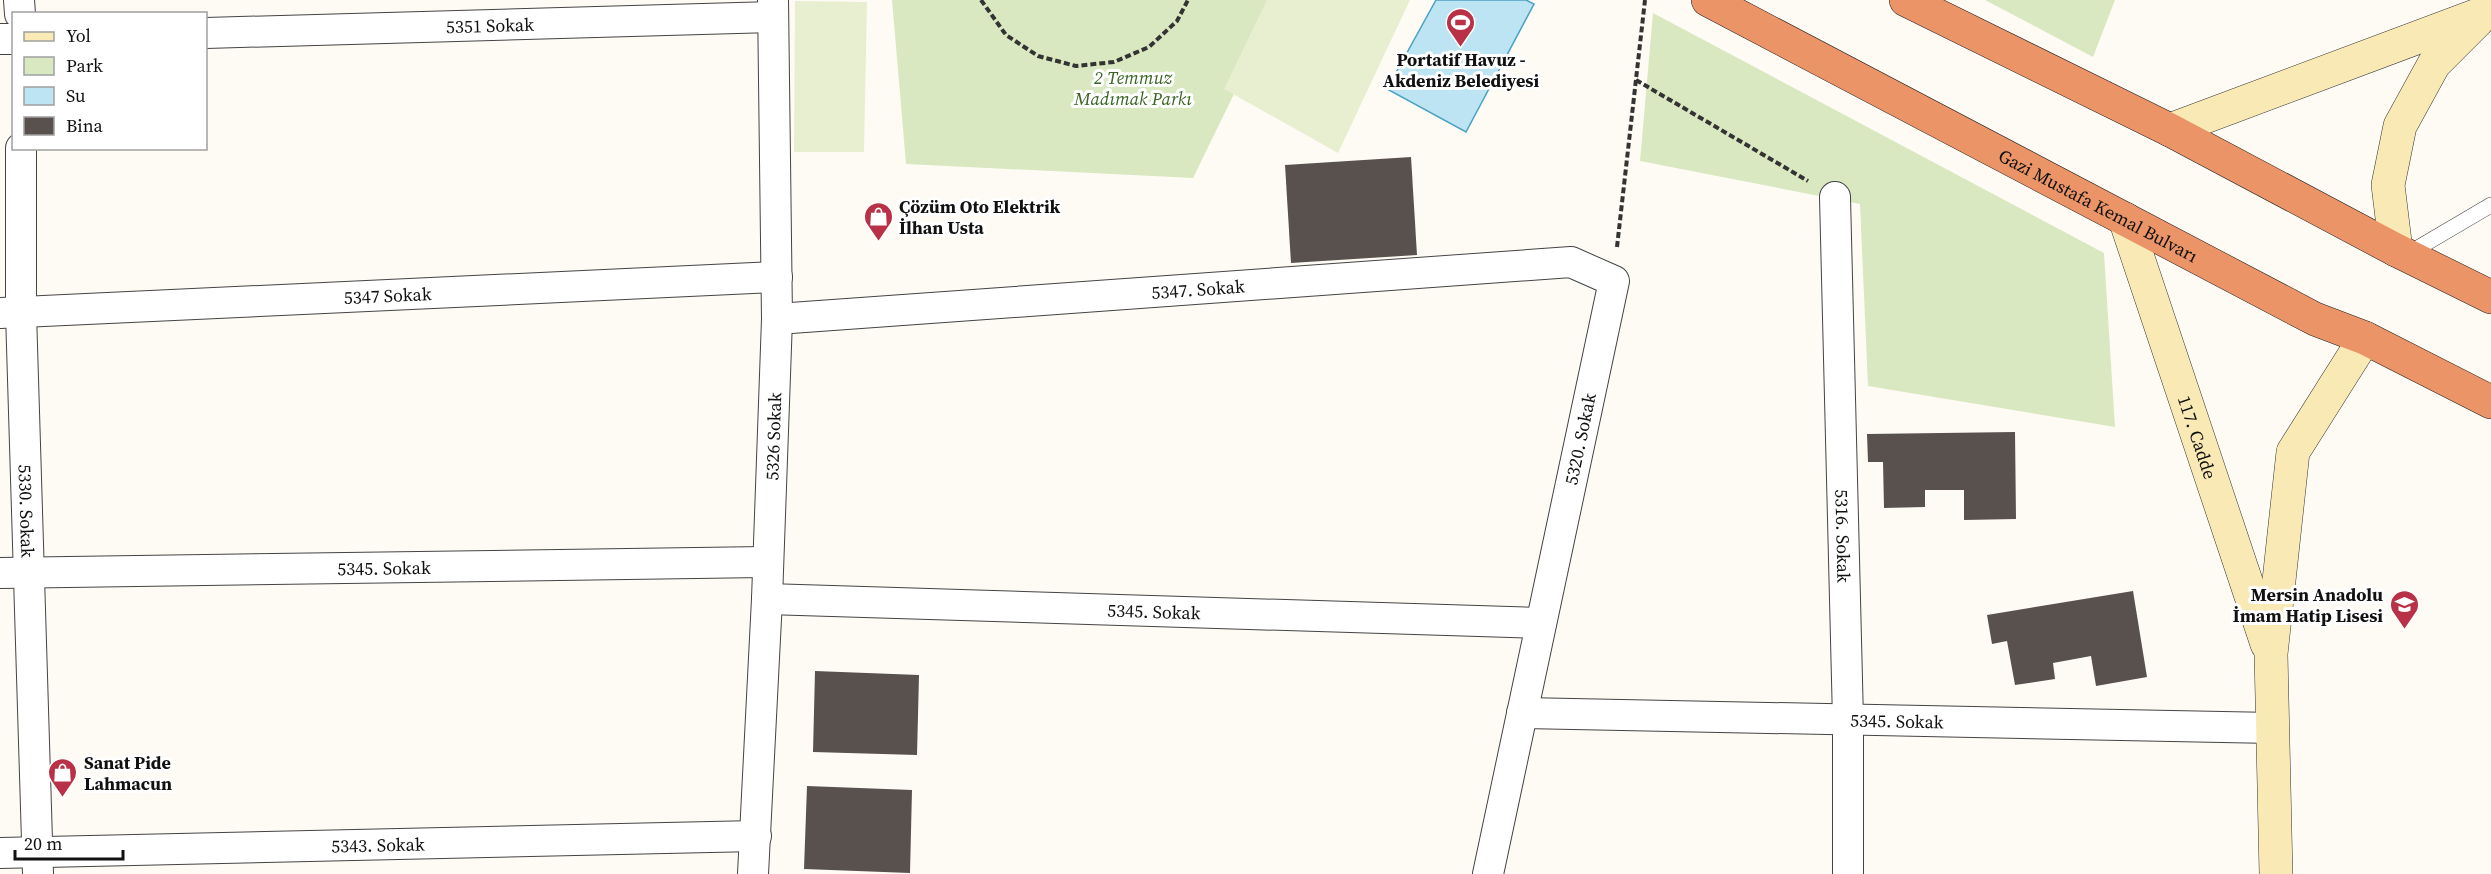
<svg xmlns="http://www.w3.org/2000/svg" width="2491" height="874" viewBox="0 0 2491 874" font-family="'Source Serif 4',serif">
<rect width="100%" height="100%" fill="#fefbf5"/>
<g fill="#d9e8c0">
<polygon points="892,0 1280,0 1193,178 906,164"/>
<polygon points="1985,0 2115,0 2093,57"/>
<polygon points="1653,13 2104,253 2115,427 1868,386 1860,204 1640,161"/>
</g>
<g fill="#e8efd1">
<polygon points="1267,0 1410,0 1338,153 1224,89"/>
<polygon points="795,1 867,2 864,152 794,152"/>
</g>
<polygon fill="#bde4f2" stroke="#49a1c4" stroke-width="1.5" points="1436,0 1526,0 1534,4 1466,132 1387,89"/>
<g fill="#59514e">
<polygon points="1411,157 1417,255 1291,263 1285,165"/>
<polygon points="2015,432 2016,519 1964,520 1964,490 1925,490 1925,507 1884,508 1883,462 1868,462 1867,434"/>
<polygon points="2133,591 2147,677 2096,686 2091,656 2053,663 2055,679 2015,685 2007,641 1992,644 1987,615"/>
<polygon points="815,671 919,675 917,755 813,752"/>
<polygon points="807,786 912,790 910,873 804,869"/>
</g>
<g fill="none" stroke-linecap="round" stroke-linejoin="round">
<defs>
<polyline id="lane" points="2406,255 2491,205"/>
<g id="street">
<polyline points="19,0 20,14"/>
<path id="s1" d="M206 33 773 17"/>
<polyline points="0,39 14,39"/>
<path id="s2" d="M21 148V313L38 874"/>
<path id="s3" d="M1835 197 1848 720V874"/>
<path id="s4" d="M0 313 777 277"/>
<path id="s5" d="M777 319 1571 262 1614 281 1488 874"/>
<path id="s6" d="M0 573 768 562"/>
<path id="s7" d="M767 599 1541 623"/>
<path id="s8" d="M1522 713 2273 728"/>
<path id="s9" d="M0 853 756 836"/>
<path id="s10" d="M753 874 767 599 777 319 773 0"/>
</g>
<g id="secondary">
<polyline points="2170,130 2491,10"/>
<path id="s11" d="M2125 219 2267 644"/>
<polyline points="2396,250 2388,185 2400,126 2434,64 2477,21"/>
<polyline points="2276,874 2271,654 2293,452 2365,338"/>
</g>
<g id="highway">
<path id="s12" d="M1708 0 2315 319 2365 338 2491 402"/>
<polyline points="1906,0 2170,130 2396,250 2491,297"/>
</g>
</defs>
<use href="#lane" stroke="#444" stroke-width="16"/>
<use href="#street" stroke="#444" stroke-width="32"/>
<use href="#secondary" stroke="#333" stroke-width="34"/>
<use href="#highway" stroke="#222" stroke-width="34"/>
<g stroke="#333" stroke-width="4" stroke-dasharray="6 3" stroke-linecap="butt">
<polyline points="981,0 1006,35 1038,56 1076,66 1114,62 1149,47 1177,21 1188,0"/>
<polyline points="1636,80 1808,181"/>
<polyline points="1617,247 1645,0"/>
</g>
<use href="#lane" stroke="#fff" stroke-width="15"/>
<use href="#street" stroke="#fff" stroke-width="30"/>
<use href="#secondary" stroke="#f9eab5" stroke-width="33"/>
<use href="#highway" stroke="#ea9468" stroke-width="33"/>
</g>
<defs>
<symbol id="stadium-pin" viewBox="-11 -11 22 30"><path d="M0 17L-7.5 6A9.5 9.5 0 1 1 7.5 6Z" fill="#b83147" stroke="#fff"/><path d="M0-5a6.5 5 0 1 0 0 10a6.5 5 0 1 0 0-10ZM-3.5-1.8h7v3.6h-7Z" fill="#fff"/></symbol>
<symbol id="shop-pin" viewBox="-11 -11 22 30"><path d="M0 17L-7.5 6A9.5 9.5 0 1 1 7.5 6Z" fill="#b83147" stroke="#fff"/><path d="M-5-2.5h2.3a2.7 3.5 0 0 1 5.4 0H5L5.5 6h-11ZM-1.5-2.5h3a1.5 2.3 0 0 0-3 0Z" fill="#fff"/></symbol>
<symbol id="school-pin" viewBox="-11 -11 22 30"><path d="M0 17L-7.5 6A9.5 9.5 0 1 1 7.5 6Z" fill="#b83147" stroke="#fff"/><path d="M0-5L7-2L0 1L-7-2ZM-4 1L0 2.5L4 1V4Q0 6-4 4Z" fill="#fff"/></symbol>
</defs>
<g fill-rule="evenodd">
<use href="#stadium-pin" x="1444" y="6" width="33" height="45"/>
<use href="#shop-pin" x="862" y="200" width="33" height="45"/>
<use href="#school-pin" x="2388" y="588" width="33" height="45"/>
<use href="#shop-pin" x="46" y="756" width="33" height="45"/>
</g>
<g text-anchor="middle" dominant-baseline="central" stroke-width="6" stroke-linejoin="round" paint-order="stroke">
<g font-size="18" fill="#111" stroke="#fff">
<text stroke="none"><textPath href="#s1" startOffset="284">5351 Sokak</textPath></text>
<text stroke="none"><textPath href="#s12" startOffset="441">Gazi Mustafa Kemal Bulvarı</textPath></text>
<text stroke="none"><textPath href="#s5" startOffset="422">5347. Sokak</textPath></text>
<text stroke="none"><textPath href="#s4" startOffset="388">5347 Sokak</textPath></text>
<text stroke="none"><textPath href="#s10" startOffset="438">5326 Sokak</textPath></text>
<text stroke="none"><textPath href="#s11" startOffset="230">117. Cadde</textPath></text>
<text transform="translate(1580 439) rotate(-78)">5320. Sokak</text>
<text stroke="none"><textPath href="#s2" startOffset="363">5330. Sokak</textPath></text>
<text stroke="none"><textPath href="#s3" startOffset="339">5316. Sokak</textPath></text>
<text stroke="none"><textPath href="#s6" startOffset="384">5345. Sokak</textPath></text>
<text stroke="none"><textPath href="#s7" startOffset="387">5345. Sokak</textPath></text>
<text stroke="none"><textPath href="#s8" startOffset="375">5345. Sokak</textPath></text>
<text stroke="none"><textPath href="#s9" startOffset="378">5343. Sokak</textPath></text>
</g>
<g font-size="18" font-weight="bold" fill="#111" stroke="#fff" text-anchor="start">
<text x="1461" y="59" text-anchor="middle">Portatif Havuz -<tspan x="1461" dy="21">Akdeniz Belediyesi</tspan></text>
<text x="899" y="206">Çözüm Oto Elektrik<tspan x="899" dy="21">İlhan Usta</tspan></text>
<text x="2383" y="594" text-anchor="end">Mersin Anadolu<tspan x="2383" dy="21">İmam Hatip Lisesi</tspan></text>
<text x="84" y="762">Sanat Pide<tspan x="84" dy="21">Lahmacun</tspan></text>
</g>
<g font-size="18" font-style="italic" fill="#396524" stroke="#fff">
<text x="1133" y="77">2 Temmuz<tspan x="1133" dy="21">Madımak Parkı</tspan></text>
</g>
</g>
<rect x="12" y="12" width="195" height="138" fill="#ffffff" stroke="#a0a0a0" stroke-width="1.5"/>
<rect x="24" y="32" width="30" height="9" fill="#f9eab5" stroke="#a0a0a0" stroke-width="1.5"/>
<text x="66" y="42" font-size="18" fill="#111111">Yol</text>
<rect x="24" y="57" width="30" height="18" fill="#d9e8c0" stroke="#a0a0a0" stroke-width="1.5"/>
<text x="66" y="72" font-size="18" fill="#111111">Park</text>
<rect x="24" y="87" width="30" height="18" fill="#bde4f2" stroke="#a0a0a0" stroke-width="1.5"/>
<text x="66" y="102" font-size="18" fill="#111111">Su</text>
<rect x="24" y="117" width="30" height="18" fill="#59514e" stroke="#a0a0a0" stroke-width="1.5"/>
<text x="66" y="132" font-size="18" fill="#111111">Bina</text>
<path d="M15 850v9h108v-9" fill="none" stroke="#111111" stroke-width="3"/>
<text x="24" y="850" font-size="18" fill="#111111" stroke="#ffffff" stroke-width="4.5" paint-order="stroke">20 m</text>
</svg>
